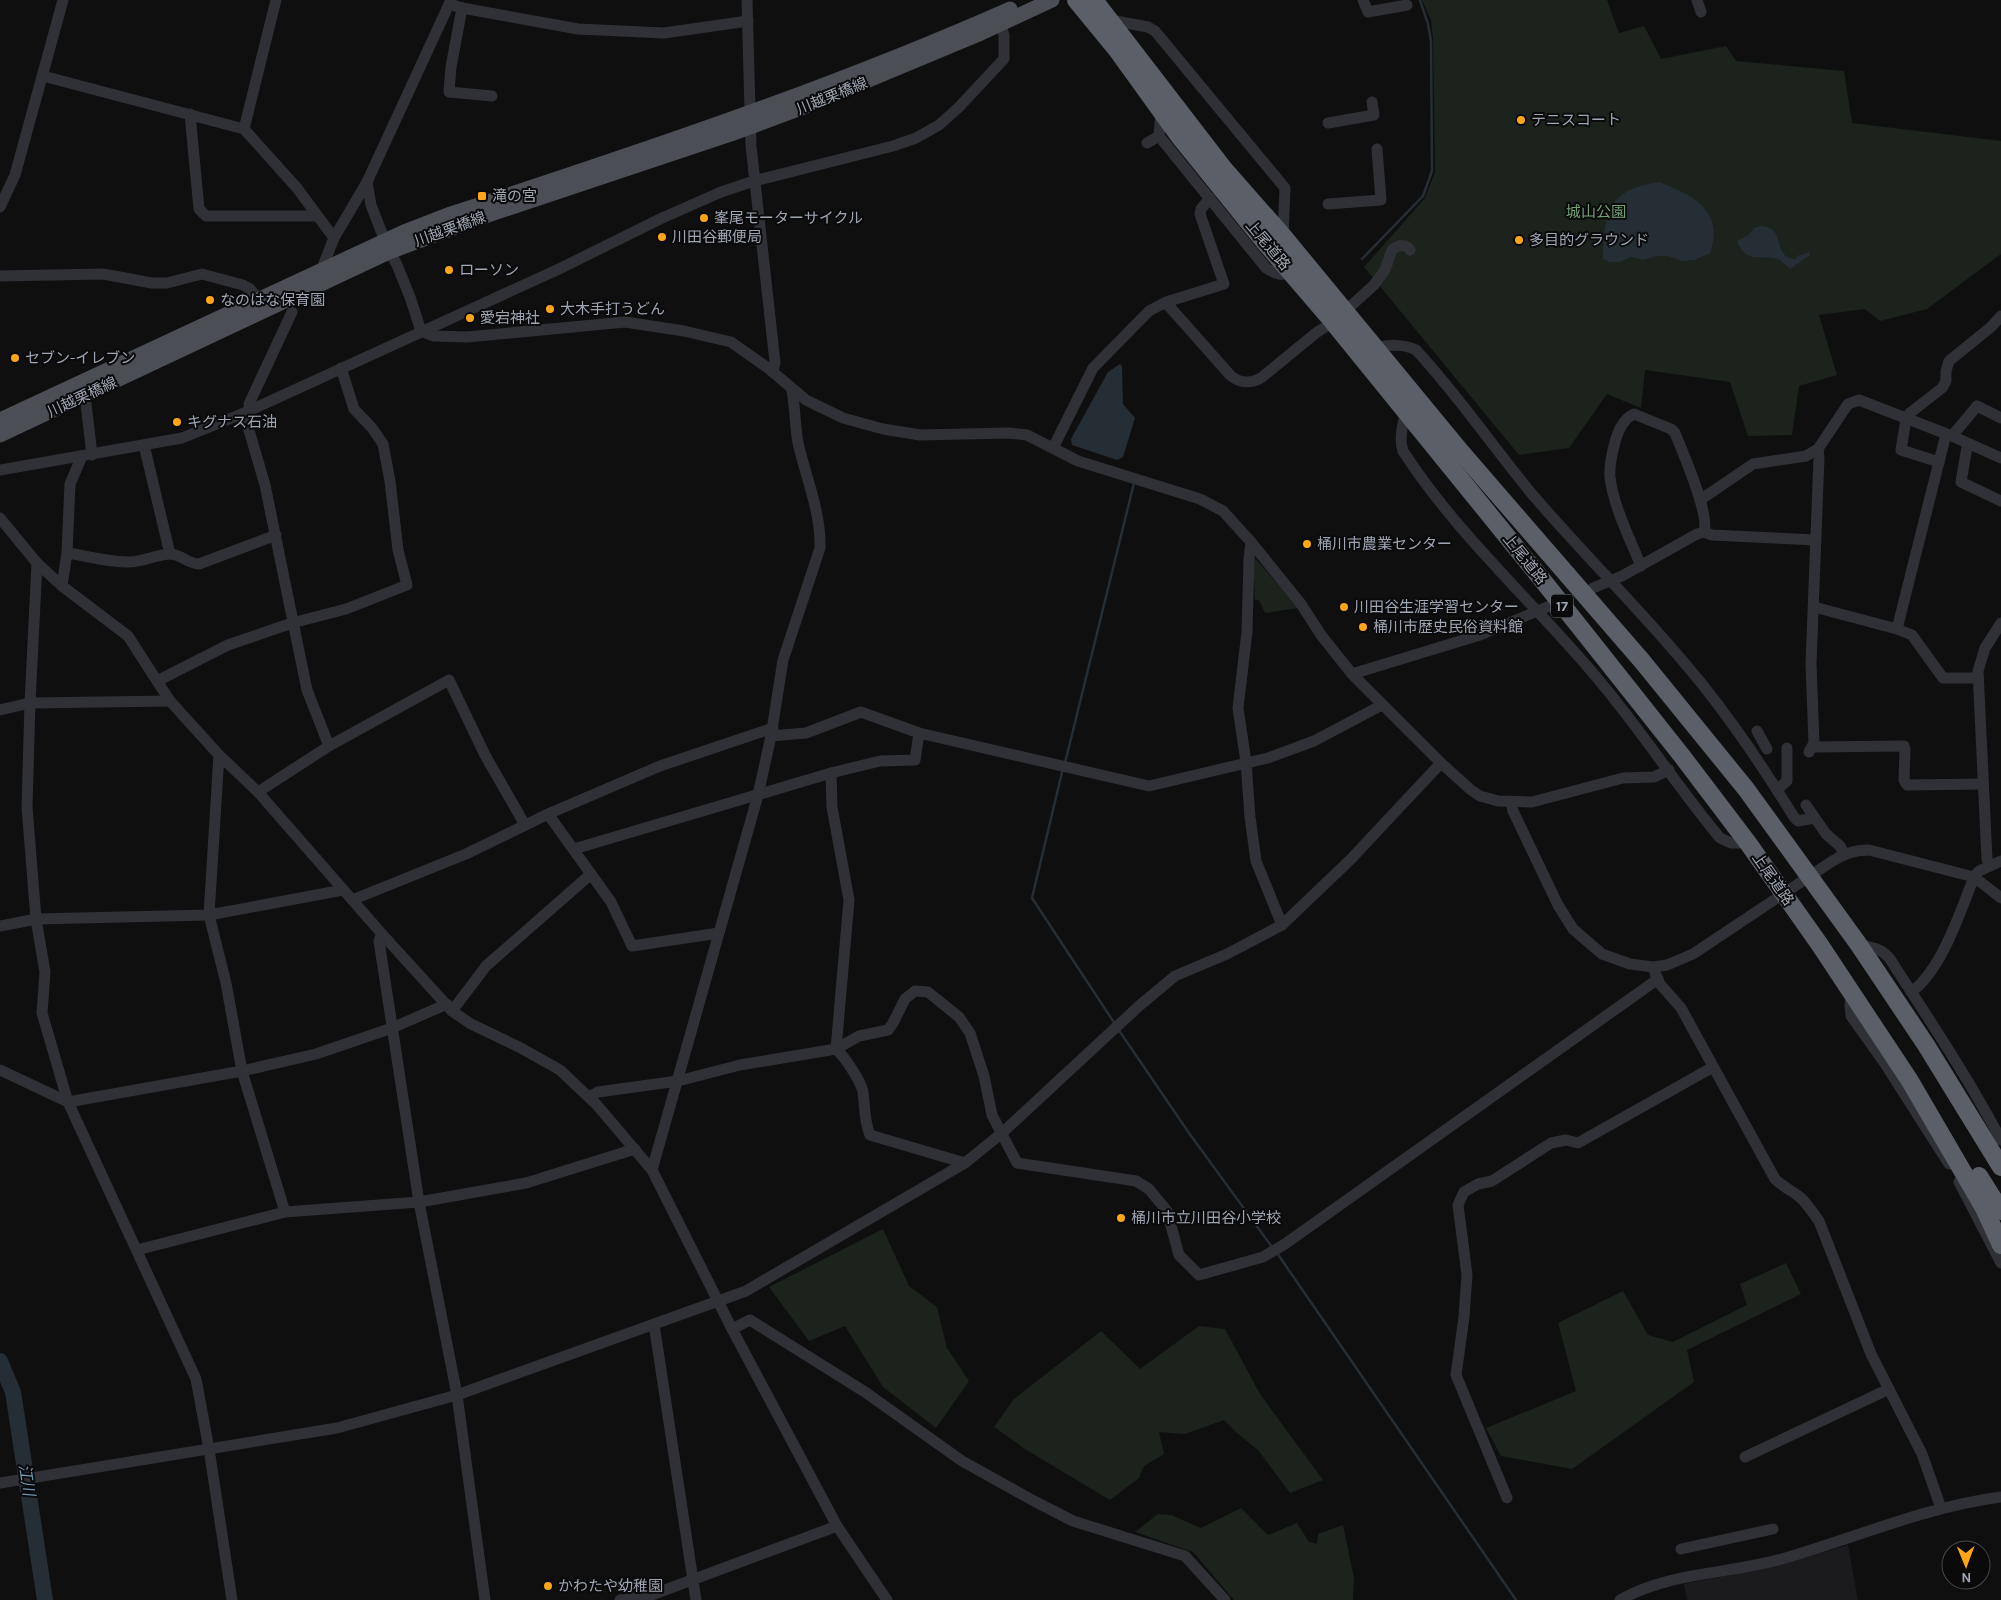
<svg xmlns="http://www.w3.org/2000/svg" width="2001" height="1600" viewBox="0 0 2001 1600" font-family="Karla,'Noto Sans JP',sans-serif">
<rect width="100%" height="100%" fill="#0f0f10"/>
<polygon fill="#1b1b1d" points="1848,1545 1858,1600 1687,1600 1684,1584 1781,1565"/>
<g fill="#1b231c">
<polygon points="1422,0 1607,0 1619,33 1644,26 1661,59 1726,46 1736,61 1844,71 1852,123 2001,141 2001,254 1927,309 1880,321 1865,309 1819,315 1837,375 1799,386 1792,435 1748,436 1730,382 1645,370 1641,408 1607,394 1569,448 1519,455 1364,267 1425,198 1435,172 1433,38 1431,20"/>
<polygon points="1256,559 1298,608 1265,613 1259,600 1255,600 1253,561"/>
<polygon points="883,1229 909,1286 937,1307 947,1348 969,1381 936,1428 883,1387 845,1326 809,1341 769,1287"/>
<polygon points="1786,1263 1801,1294 1687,1350 1694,1382 1572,1469 1501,1456 1486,1428 1576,1391 1558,1323 1623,1291 1648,1335 1673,1342 1747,1305 1740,1284"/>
<polygon points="1199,1326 1225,1329 1260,1394 1323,1480 1290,1493 1258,1450 1236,1432 1224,1420 1185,1434 1159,1432 1164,1454 1144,1466 1139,1478 1110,1500 1025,1449 994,1427 1014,1399 1101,1331 1140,1369"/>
<polygon points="1241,1508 1268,1535 1297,1523 1309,1542 1317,1544 1318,1534 1343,1525 1354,1578 1353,1600 1234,1600 1193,1552 1135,1532 1158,1514 1171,1515 1201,1528"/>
</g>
<g fill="#252e35">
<path d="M1659 182C1693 195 1725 211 1710 253L1695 260 1681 261 1668 256H1655L1643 260 1631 257 1620 262H1610L1603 259C1605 213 1606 190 1659 182Z"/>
<path d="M1761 226C1788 227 1770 258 1796 259L1797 256 1809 252 1810 255 1790 269C1786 266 1782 261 1778 259 1761 254 1746 265 1737 241L1749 235 1754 228Z"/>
<polygon points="1120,364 1122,366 1123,404 1135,418 1123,457 1117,460 1072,445 1071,439 1108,372"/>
</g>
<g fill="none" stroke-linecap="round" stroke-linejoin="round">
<g stroke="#252e35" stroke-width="2.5">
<polyline points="1362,259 1423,196 1432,171 1431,41 1428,24 1420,0"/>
<polyline points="1065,763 1134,483"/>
<polyline points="1063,768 1032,898 1115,1024"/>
<polyline points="1118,1029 1189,1133 1272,1247"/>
<polyline points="1277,1253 1516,1600"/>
</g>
<polyline stroke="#252e35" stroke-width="16" points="0,1361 13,1392 45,1600"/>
<g stroke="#303136" stroke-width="11">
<polyline points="747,0 751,146 775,362 773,372"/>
<polyline points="1363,0 1368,12 1407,5"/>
<polyline points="1697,0 1701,12"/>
<polyline points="449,4 462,8 578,29 664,33 748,21"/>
<polyline points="462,8 451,67 449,92 492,96"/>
<polyline points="1110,20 1148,27 1155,31 1285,188 1283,236"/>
<polyline points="43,76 244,129 297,188 334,238"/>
<path d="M1161 112 1159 136 1163 141 1266 268C1275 274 1281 276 1292 273"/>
<polyline points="190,114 199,209 206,216 317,216"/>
<polyline points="1328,123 1374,115 1372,102"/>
<polyline points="244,129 276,0"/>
<polyline points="1147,143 1159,136"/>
<polyline points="367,182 371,205 385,241 397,265 410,297 421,331 434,336 467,337 625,322 684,331 731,342 768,368 806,400 843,418 883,429 920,435 1009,433 1027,435 1078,461 1200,499 1223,511 1251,542 1301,604 1321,635 1352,674 1441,763 1471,790 1480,796 1498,801 1532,802 1623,778 1654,777 1669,770"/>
<polyline points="1328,204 1381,200 1377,149"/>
<polyline points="0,207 15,175 63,0"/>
<polyline points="321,271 334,238 367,182 451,0"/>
<polyline points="0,276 103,274 152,283 167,283 202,274 243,285 250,289 259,300"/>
<path d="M1168 305 1230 375C1239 383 1250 384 1261 378L1316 333 1333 322 1374 285 1385 270 1392 250C1398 245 1405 243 1410 250"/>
<path d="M1375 349C1387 344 1404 344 1416 350 1458 395 1493 447 1532 494 1584 555 1641 610 1692 672 1730 717 1763 767 1794 817L1798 821 1814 818"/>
<polyline points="85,395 92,455"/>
<polyline points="250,409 249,404 292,312"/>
<polyline points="244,413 265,485 307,690 329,746"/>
<path d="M1406 413C1402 425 1399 439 1403 451 1456 533 1529 598 1592 672 1638 725 1675 784 1720 838L1731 843H1748"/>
<polyline points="1952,436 1977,406 2001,418"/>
<polyline points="1969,444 1967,447 1961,482 2001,501"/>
<polyline points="144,445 170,554"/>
<polyline points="1053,448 1093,368 1149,311 1166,302 1224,284 1200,214 1201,209 1210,198"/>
<polyline points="1939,462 1901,450 1906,419 1910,413 1942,388 1946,381 1946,371 1949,361 1991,327 2001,316"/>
<polyline points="0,470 182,438 244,413 559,269 660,219 721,192 754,181 893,146 916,138 939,125 958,108 1004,59 1004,35 1000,24"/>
<polyline points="1700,500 1753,464 1806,456 1818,449 1848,404 1859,400 1952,436 2001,458"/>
<polyline points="0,518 37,563 62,586 128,636 170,701 219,755 258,792 382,934 452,1011 471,1024 519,1047 560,1070 597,1105 652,1170 732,1329 837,1526 887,1600"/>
<polyline points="1251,542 1249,559 1247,632 1238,708 1246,762 1250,817 1256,861 1282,925"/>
<polyline points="67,553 70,484 82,456"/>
<polyline points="37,563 30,703 27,807 36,919 45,972 42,1013 68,1102 196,1379 209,1449 232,1600"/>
<path d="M1641 566C1630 539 1613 505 1610 477 1609 465 1612 453 1615 442 1618 431 1623 419 1634 414L1671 429 1675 433C1683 453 1710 514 1704 532"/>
<path d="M62 586 67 553C87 556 108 562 129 562 143 562 158 554 170 554 181 554 188 564 199 564L276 535"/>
<polyline points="1593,588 1622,576 1697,534 1704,532 1712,535 1816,540"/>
<polyline points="1814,607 1897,629 1912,635 1943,678 1978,678"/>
<polyline points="1897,629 1946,434"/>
<polyline points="1352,674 1480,635 1552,605"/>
<polyline points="157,681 228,645 292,623 346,609 407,585 398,550 390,481 383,444 372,428 354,409 341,368"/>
<polyline points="0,710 30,703 170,701"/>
<polyline points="1757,731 1767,749"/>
<polyline points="771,736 806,733 861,712 919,733 1149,786 1268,758 1314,741 1382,705"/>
<polyline points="1813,747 1904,746 1905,749 1904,780 1907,785 1983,784"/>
<polyline points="1809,752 1814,743 1811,664 1819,458 1818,449"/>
<polyline points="219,755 209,915 226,983 242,1071 285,1212"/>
<path d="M831 773 832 807 849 900 836 1049C844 1056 861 1081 863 1092 865 1107 864 1121 870 1135L965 1163"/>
<polyline points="1777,790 1787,781 1787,748"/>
<polyline points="258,792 329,746 449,680 485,755 525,825"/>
<path d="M1511 802 1513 811 1558 905 1573 929 1602 954 1630 964 1653 967 1667 965 1693 954 1831 862C1844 854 1854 850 1869 850L1974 877 2001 898"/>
<polyline points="1806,805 1826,834 1840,846 1844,854"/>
<polyline points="548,814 611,902 632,946 719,933"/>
<polyline points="574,849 831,773 880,761 915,760 919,733"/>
<polyline points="1990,866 1987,859 1978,671 1985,648 2001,623"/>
<polyline points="352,900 466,854 548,814 660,766 773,728"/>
<polyline points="0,926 36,919 209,915 343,890"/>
<polyline points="382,934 379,941 419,1202 457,1395 485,1600"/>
<path d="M1859 945C1871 947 1882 948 1890 959 1928 1018 1968 1077 2001 1140"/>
<path d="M1655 973 1660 984 1681 1008 1775 1179C1783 1187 1793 1191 1801 1198 1808 1205 1813 1213 1819 1221L1871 1354 1922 1454 1941 1508"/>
<polyline points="1852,992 1850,1005 1851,1016 1884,1062 1949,1164"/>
<path d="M1911 992C1941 972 1961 910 1974 877L1979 871 2001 861"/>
<polyline points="452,1011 486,966 591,874"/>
<polyline points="0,1070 68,1102 242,1071 316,1054 392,1028 447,1004"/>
<polyline points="589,1097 598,1092 678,1081 740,1065 836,1049 859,1036 888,1030 893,1023 905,999 915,991 928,992 959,1017 970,1033 984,1076 992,1115 1017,1163 1136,1181 1149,1189 1167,1211 1179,1255 1199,1275 1263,1257 1285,1244 1658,979"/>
<path d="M652 1170 758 795 771 736 783 660 820 548C821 512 806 478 798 443 795 426 795 407 792 390"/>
<polyline points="1959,1182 2001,1263"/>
<polyline points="137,1250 285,1212 419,1202 526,1183 635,1149"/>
<polyline points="654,1324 696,1600"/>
<polyline points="732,1329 750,1320 865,1392 962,1461 1034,1501 1073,1521 1185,1556 1225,1600"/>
<polyline points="1745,1457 1889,1389"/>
<polyline points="0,1483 337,1428 457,1395 746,1291 965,1163 1002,1133 1139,1006 1175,976 1227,954 1282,925 1351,859 1441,763"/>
<polyline points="1507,1498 1456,1375 1464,1317 1467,1275 1458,1205 1464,1192 1478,1184 1492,1181 1551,1143 1566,1140 1578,1143 1713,1067"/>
<polyline points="1681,1549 1773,1529"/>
<polyline points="620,1600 649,1596 837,1526"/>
<path d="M1620 1600C1669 1572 1729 1574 1782 1559 1855 1538 1925 1507 2001 1497"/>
</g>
<g stroke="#4b4e55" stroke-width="15">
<path d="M0 420 404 232 448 215C637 153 827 90 1010 9"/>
<polyline points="0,435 389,252 488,215 731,134 801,108 981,33 1052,0"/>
</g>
<g stroke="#5b5f67" stroke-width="18">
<polyline points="1076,0 1117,50 1179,136 1267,245 1333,322 1548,587 1682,756 1748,843 1820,945 1910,1081 1984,1208 2001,1245"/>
<polyline points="1094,0 1224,169 1283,236 1461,452 1642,661 1746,789 1859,945 1926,1045 2001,1167"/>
<polyline points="1979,1176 2001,1211"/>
</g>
</g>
<g fill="#ffa518" stroke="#0a0a0b" stroke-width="2">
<circle cx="1521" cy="120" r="5"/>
<rect x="477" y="191" width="10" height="10" rx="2.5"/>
<circle cx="704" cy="218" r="5"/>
<circle cx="662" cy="237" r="5"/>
<circle cx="1519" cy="240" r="5"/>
<circle cx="449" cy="270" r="5"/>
<circle cx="210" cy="300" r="5"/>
<circle cx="550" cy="309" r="5"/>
<circle cx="470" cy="318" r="5"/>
<circle cx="15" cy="358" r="5"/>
<circle cx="177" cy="422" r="5"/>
<circle cx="1307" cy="544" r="5"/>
<circle cx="1344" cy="607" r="5"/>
<circle cx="1363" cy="627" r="5"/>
<circle cx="1121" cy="1218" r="5"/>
<circle cx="548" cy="1586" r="5"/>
</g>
<g text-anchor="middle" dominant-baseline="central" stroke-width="4" stroke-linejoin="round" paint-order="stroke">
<rect fill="#0a0a0b" stroke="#727781" stroke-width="1" x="1551" y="594.5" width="22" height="23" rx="4"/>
<g font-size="14" font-weight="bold" fill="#9fa6b3">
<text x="1562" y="606">17</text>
</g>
<g font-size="15" fill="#9fa6b3" stroke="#0a0a0b">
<text transform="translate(832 96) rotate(-22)">川越栗橋線</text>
<text transform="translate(450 229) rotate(-20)">川越栗橋線</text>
<text transform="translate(1268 245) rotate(50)">上尾道路</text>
<text transform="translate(82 397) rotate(-25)">川越栗橋線</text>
<text transform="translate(1525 559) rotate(51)">上尾道路</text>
<text transform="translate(1773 879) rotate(55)">上尾道路</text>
</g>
<g font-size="15" fill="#9fa6b3" stroke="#0a0a0b" text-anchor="start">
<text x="1531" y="120">テニスコート</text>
<text x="492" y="196">滝の宮</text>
<text x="714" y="218">峯尾モーターサイクル</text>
<text x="672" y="237">川田谷郵便局</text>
<text x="1529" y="240">多目的グラウンド</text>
<text x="459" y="270">ローソン</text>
<text x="220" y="300">なのはな保育園</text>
<text x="560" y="309">大木手打うどん</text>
<text x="480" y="318">愛宕神社</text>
<text x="25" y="358">セブン-イレブン</text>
<text x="187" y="422">キグナス石油</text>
<text x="1317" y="544">桶川市農業センター</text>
<text x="1354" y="607">川田谷生涯学習センター</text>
<text x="1373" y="627">桶川市歴史民俗資料館</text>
<text x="1131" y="1218">桶川市立川田谷小学校</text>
<text x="558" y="1586">かわたや幼稚園</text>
</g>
<g font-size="15" fill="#73a074" stroke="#0a0a0b">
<text x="1596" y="212">城山公園</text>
</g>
<g font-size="16" font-style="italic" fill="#7197b2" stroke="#0a0a0b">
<text transform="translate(27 1480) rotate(81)">江川</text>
</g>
</g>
<g transform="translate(1966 1565) rotate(179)"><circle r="24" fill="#0a0a0b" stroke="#46484e"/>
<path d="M0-4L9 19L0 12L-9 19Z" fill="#ffa518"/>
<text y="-8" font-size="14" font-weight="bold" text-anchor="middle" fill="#9fa6b3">N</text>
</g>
</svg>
